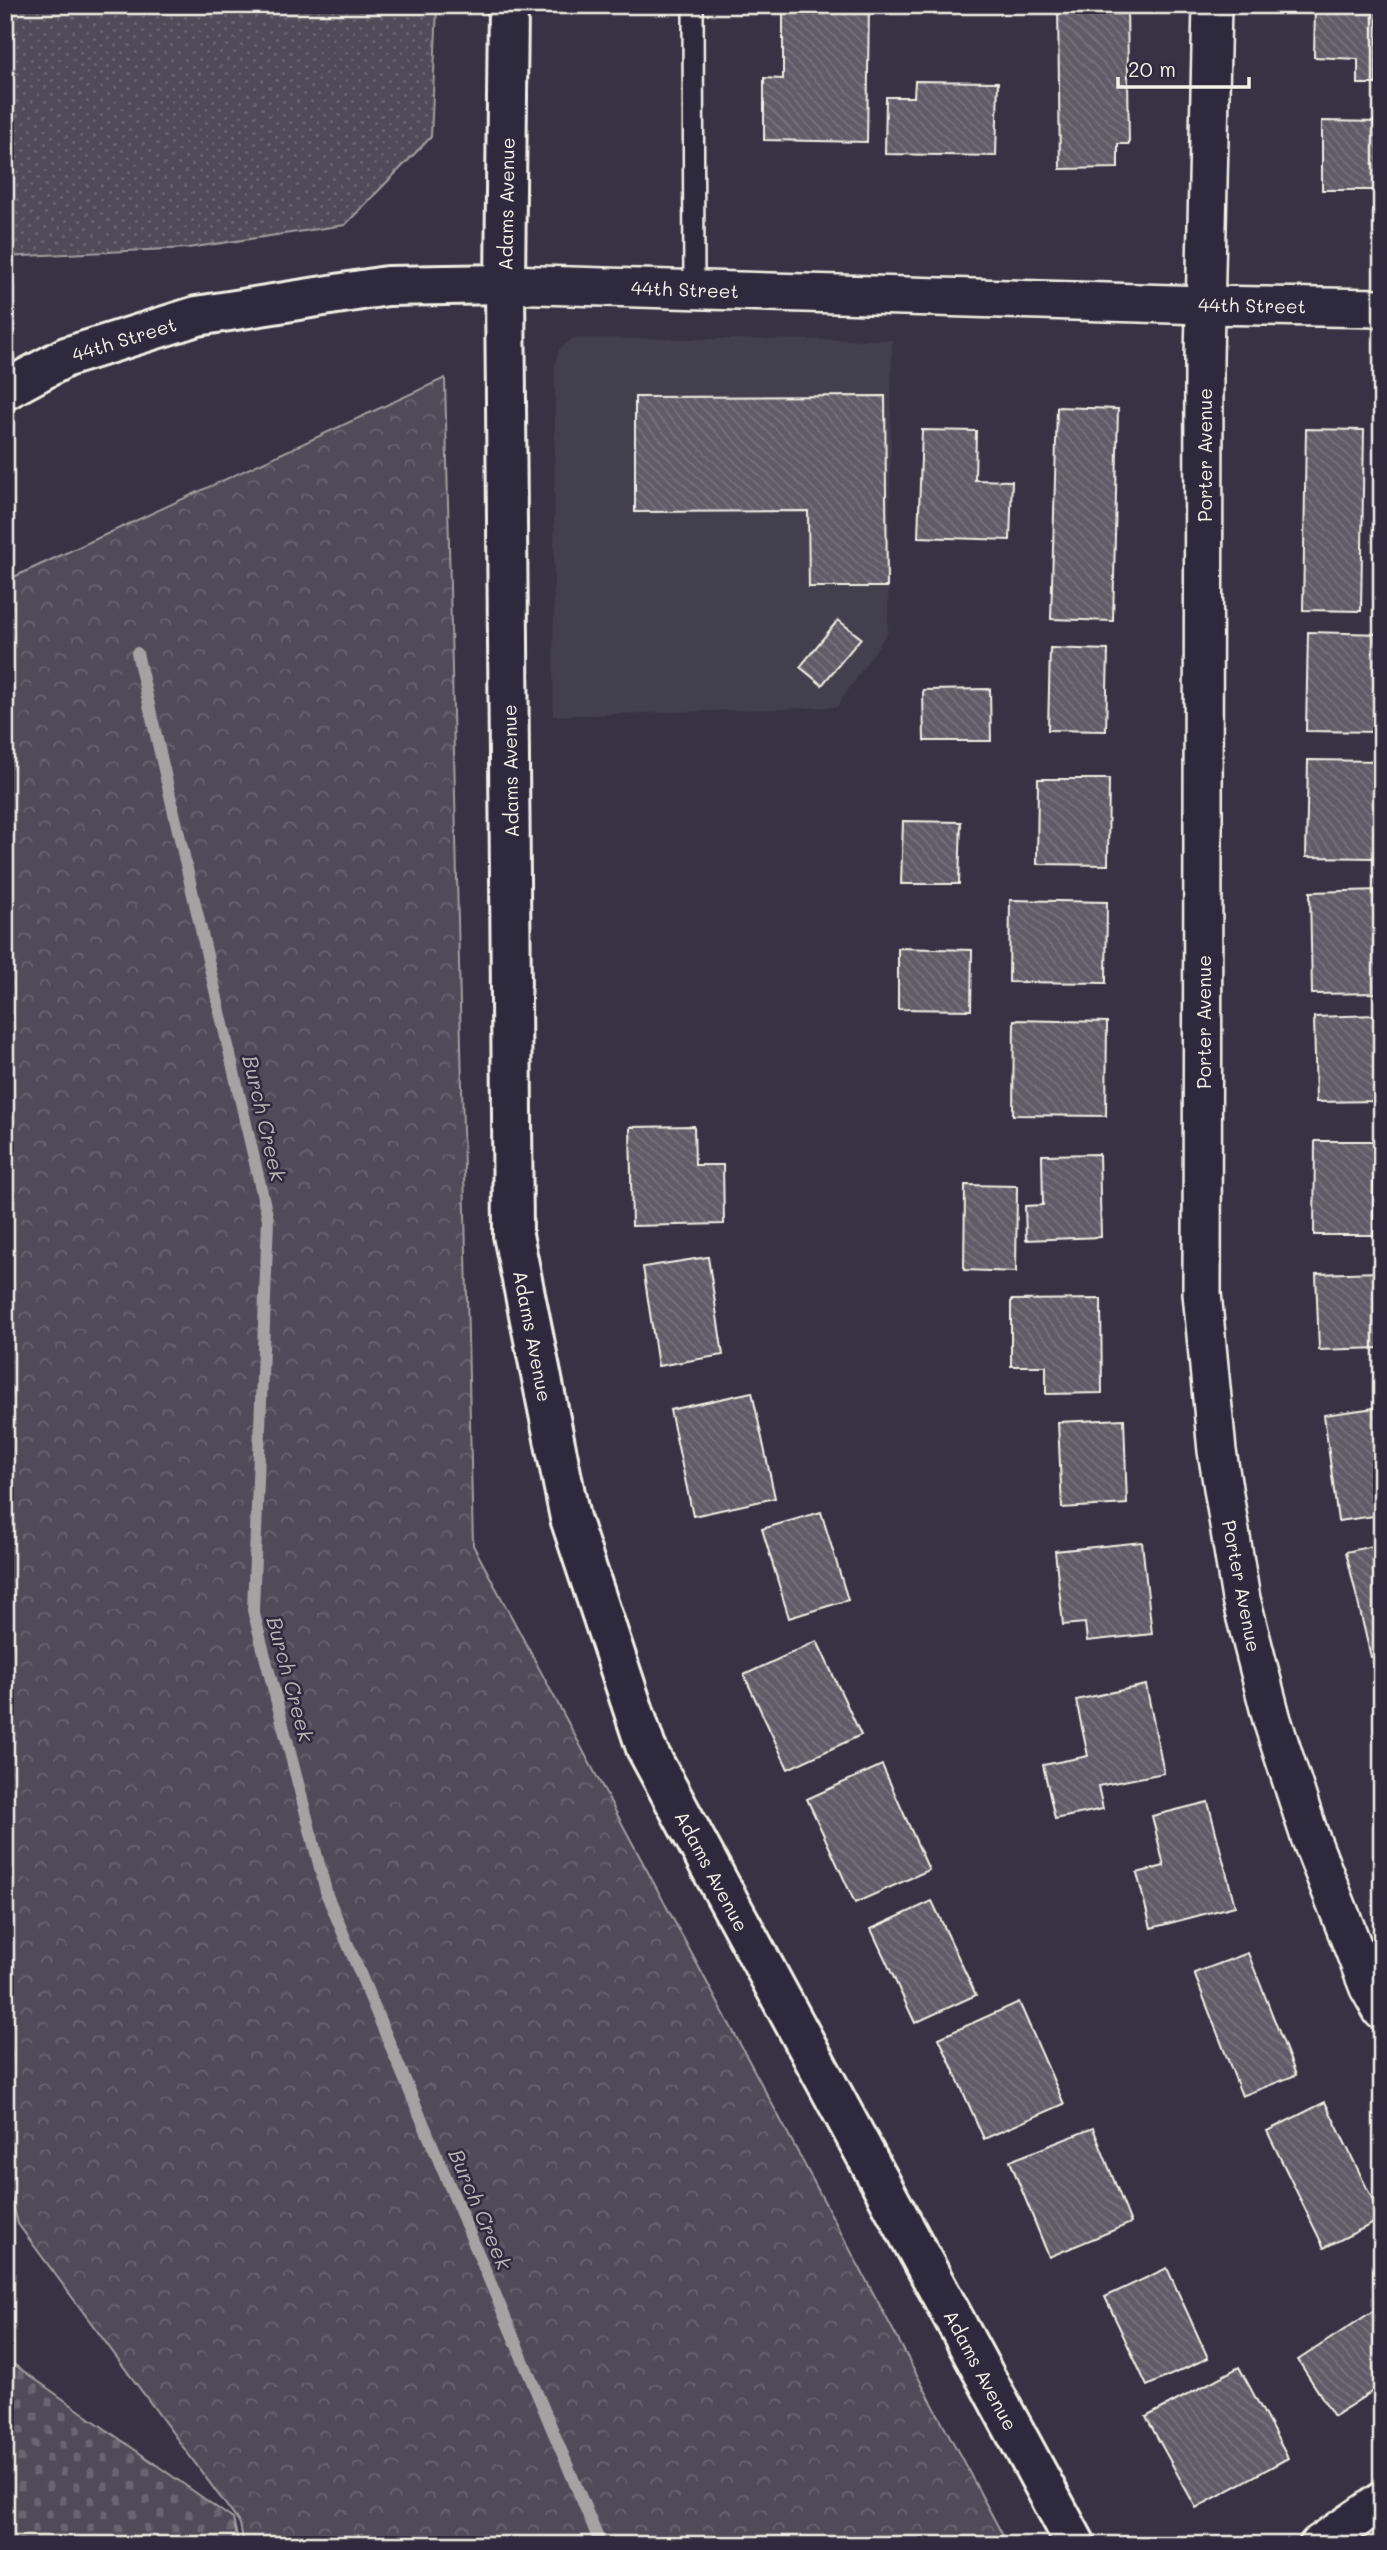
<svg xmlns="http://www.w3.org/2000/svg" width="1387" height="2550" viewBox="0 0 1387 2550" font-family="Mali,sans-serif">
<defs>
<pattern id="grass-dots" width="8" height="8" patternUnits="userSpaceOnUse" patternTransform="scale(1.75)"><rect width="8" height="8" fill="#504b59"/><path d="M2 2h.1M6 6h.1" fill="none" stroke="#6a6571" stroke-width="1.8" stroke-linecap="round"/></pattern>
<pattern id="forest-crowns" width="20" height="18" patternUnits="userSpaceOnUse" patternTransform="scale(1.75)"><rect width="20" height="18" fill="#504b59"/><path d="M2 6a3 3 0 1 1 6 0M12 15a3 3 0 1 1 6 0" fill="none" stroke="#6a6571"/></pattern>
<pattern id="cemetery-stones" width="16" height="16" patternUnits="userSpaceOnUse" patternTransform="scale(1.75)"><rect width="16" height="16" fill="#504b59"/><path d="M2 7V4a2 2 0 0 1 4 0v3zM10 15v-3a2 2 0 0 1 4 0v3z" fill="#6a6571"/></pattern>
<pattern id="building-back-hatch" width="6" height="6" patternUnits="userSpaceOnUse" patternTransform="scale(1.75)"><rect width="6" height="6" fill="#5f5c67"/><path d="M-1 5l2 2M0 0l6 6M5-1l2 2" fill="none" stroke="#77747d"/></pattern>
</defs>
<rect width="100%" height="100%" fill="#373244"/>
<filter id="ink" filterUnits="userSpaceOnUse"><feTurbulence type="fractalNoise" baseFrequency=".0143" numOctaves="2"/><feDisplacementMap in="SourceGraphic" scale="14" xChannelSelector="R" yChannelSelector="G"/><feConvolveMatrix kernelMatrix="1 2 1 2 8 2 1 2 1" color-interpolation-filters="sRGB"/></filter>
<g filter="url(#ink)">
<polygon fill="#433f4e" points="573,338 892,340 888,632 837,707 553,716 555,365 559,349"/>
<polygon fill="url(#grass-dots)" stroke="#a29ea0" stroke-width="2" points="5,5 434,5 437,8 431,137 345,225 188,248 5,257"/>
<polygon fill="url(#forest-crowns)" stroke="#a29ea0" stroke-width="2" points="445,378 473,1545 1008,2545 244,2545 240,2524 18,2224 5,2172 5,581"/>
<polygon fill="url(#cemetery-stones)" stroke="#a29ea0" stroke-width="2" points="5,2358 233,2519 239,2545 5,2545"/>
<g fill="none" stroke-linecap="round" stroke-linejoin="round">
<polyline stroke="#a6a2a4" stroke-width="12" points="137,653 268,1219 253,1610 327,1895 601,2545"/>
</g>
<g fill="url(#building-back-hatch)" stroke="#f4f1e8" stroke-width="2">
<polygon points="783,5 869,5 867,142 764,140 764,78 783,79"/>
<polygon points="1058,5 1127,5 1129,144 1118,144 1118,168 1060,169"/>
<polygon points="1315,5 1377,5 1376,84 1358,84 1358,59 1314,57"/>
<polygon points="915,81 998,82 996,156 885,154 886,97 914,97"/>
<polygon points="1322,121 1382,122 1382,190 1322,190"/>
<polygon points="885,396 887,587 809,587 808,511 635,512 635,397"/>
<polygon points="1057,407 1118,409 1113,621 1051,619"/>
<polygon points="1306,429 1364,430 1361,611 1303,610"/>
<polygon points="922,430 976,431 975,480 1012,481 1010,540 918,537"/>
<polygon points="838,620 861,638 822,685 800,667"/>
<polygon points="1308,632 1382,634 1382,732 1306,731"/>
<polygon points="1050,648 1108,650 1106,731 1048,730"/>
<polygon points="990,689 991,741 924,741 923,690"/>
<polygon points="1308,760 1382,761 1382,816 1375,816 1374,858 1306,857"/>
<polygon points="1038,779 1109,779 1108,865 1037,864"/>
<polygon points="903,821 961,822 959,884 901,884"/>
<polygon points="1382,890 1382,993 1312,994 1310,892"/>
<polygon points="1010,900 1107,902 1106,983 1009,982"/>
<polygon points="898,948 972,950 971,1010 898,1009"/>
<polygon points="1377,1015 1379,1101 1316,1102 1314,1017"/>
<polygon points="1014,1020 1107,1022 1106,1116 1013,1115"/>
<polygon points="694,1126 695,1165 723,1165 724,1224 632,1226 630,1127"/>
<polygon points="1315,1141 1374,1141 1373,1235 1314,1235"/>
<polygon points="1099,1154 1101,1237 1026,1240 1025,1206 1043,1205 1042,1155"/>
<polygon points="965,1185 1017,1186 1016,1272 964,1270"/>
<polygon points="708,1257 723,1355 658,1366 643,1267"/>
<polygon points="1378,1272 1381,1348 1319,1350 1316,1274"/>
<polygon points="1101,1299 1102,1393 1046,1394 1046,1366 1011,1366 1011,1300"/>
<polygon points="752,1392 775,1498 693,1516 670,1410"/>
<polygon points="1382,1407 1382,1515 1338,1521 1324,1415"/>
<polygon points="1124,1419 1127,1504 1062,1508 1058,1422"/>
<polygon points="821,1512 848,1600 789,1618 762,1529"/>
<polygon points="1142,1542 1152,1634 1087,1641 1085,1623 1063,1625 1055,1551"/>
<polygon points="1382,1544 1382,1654 1371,1657 1346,1552"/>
<polygon points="817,1641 861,1735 788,1769 744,1675"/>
<polygon points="1146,1685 1164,1773 1098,1786 1103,1809 1055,1819 1043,1765 1088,1756 1076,1700"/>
<polygon points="882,1765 929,1870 855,1903 807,1799"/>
<polygon points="1208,1802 1235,1906 1151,1928 1137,1873 1164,1866 1152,1816"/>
<polygon points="932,1901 976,1995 915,2023 871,1929"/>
<polygon points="1248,1953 1296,2075 1242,2096 1194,1973"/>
<polygon points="1019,2002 1064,2104 984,2139 939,2038"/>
<polygon points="1325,2102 1382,2219 1324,2248 1267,2131"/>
<polygon points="1093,2128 1131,2223 1049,2257 1010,2161"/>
<polygon points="1167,2268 1208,2358 1147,2386 1105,2297"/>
<polygon points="1382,2305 1382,2385 1334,2416 1298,2360"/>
<polygon points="1239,2367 1288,2458 1196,2508 1146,2417"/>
</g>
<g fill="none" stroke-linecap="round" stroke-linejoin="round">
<defs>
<polyline id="lane" points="693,5 694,290"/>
<g id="street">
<polyline points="1212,5 1204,359 1202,1293 1217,1451 1241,1599 1272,1720 1310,1837 1369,1988 1382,2011"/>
<polyline points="505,284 1205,305 1382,308"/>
<polyline points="1318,2545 1382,2501"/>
</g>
<g id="secondary">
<polyline points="508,5 505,284 513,1235 570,1518 646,1748 1076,2545"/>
<polyline points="5,390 66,357 197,316 387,286 505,284"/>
</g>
</defs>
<use href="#lane" stroke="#f4f1e8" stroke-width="24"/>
<use href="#street" stroke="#f4f1e8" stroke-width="42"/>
<use href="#secondary" stroke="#f4f1e8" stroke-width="44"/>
<use href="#lane" stroke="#2f2a3d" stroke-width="19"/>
<use href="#street" stroke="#2f2a3d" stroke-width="37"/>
<use href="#secondary" stroke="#2f2a3d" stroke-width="38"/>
</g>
</g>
<g text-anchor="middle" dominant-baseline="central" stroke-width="5" stroke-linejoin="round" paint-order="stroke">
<g font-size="19" fill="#f4f1e8" stroke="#2f2a3d">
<text transform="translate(506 204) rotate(-89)">Adams Avenue</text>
<text transform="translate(685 289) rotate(2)">44th Street</text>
<text transform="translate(1252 305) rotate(1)">44th Street</text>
<text transform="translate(124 339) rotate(-17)">44th Street</text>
<text transform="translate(1204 455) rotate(-90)">Porter Avenue</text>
<text transform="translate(510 771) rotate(-91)">Adams Avenue</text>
<text transform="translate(1203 1022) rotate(-90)">Porter Avenue</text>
<text transform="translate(533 1336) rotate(79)">Adams Avenue</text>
<text transform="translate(1242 1586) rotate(79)">Porter Avenue</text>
<text transform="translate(712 1871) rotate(62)">Adams Avenue</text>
<text transform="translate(981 2370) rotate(62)">Adams Avenue</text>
</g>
<g font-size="21" font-style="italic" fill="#bab6b5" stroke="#2f2a3d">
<text transform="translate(265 1118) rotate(77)">Burch Creek</text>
<text transform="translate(291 1679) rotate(75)">Burch Creek</text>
<text transform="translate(481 2209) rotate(67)">Burch Creek</text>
</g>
</g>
<rect width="1387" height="2550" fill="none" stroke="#2f2a3d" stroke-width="28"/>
<rect x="14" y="14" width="1359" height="2522" fill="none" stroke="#f4f1e8" stroke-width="2.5" filter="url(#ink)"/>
<path d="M1118 77v10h131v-10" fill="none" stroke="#f4f1e8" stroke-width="3.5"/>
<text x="1128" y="77" font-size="21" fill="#f4f1e8" stroke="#2f2a3d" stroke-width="5" paint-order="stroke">20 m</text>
</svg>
